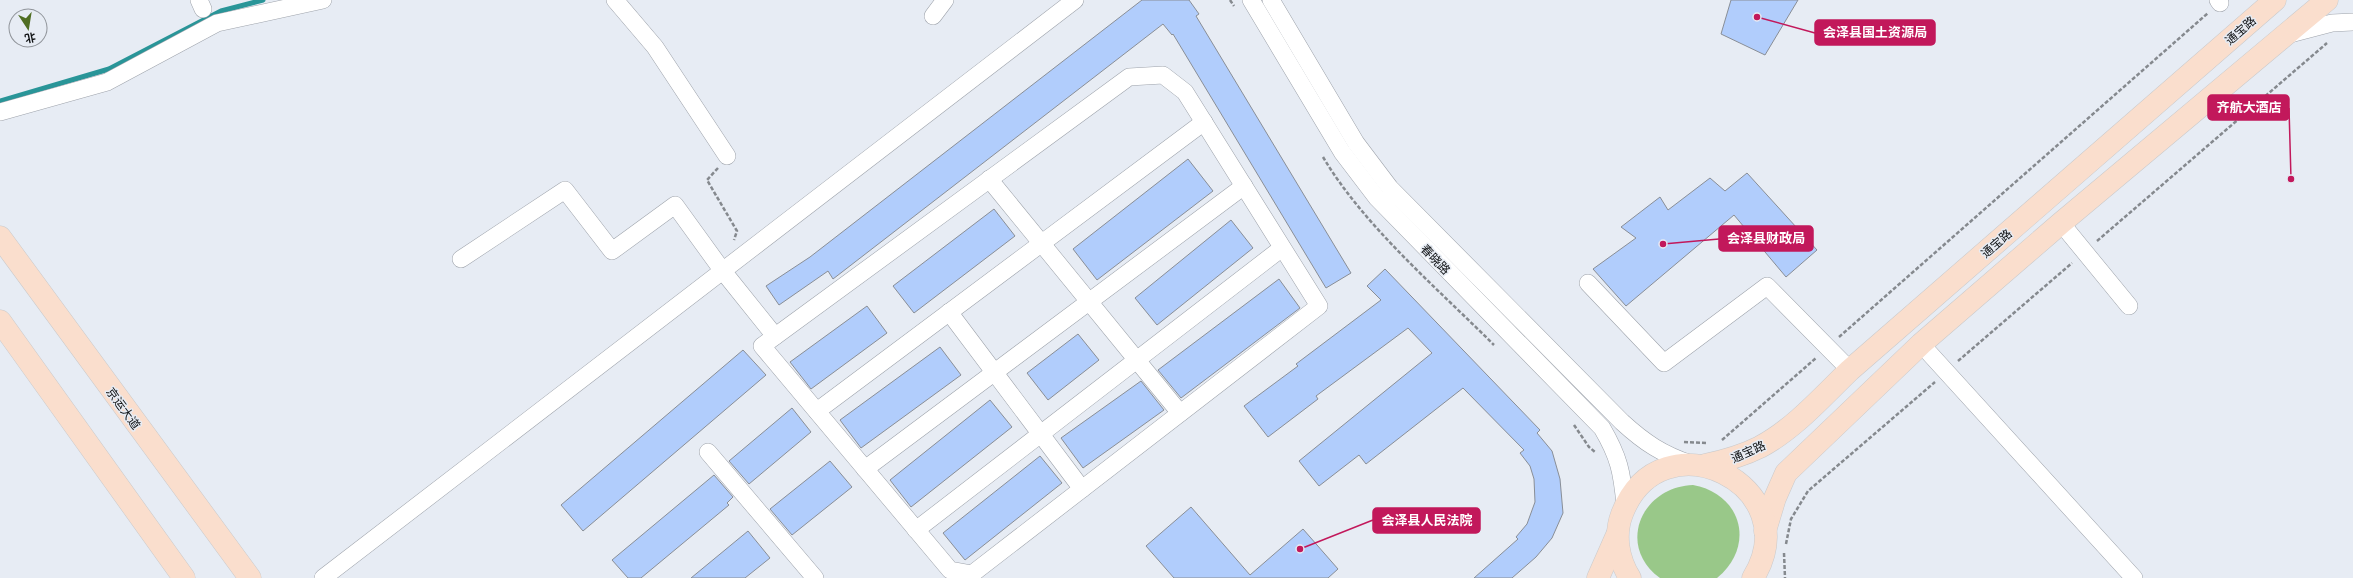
<svg xmlns="http://www.w3.org/2000/svg" width="2353" height="578" viewBox="0 0 2353 578" font-family="'Exo 2','Noto Sans SC',sans-serif">
<rect width="100%" height="100%" fill="#e7ecf4"/>
<path fill="#99c889" d="M1693 485C1742 494 1756 546 1717 578H1660C1616 546 1641 487 1693 485Z"/>
<g fill="none" stroke-linecap="round" stroke-linejoin="round">
<polyline stroke="#299598" stroke-width="5" points="0,101 109,69 221,11 263,0"/>
</g>
<g fill="#b1cdfc" stroke="#898e96">
<polygon points="1142,0 1189,0 1199,14 1196,16 1351,273 1326,288 1173,34 1172,35 1163,24 833,279 828,271 779,305 766,286 810,257"/>
<polygon points="1731,0 1798,0 1765,55 1721,34"/>
<polygon points="1188,159 1213,191 1097,280 1073,249"/>
<polygon points="1747,173 1817,250 1786,277 1734,215 1626,306 1593,269 1636,238 1621,227 1660,197 1668,210 1710,178 1725,191"/>
<polygon points="994,209 1015,236 914,313 893,286"/>
<polygon points="1231,220 1253,248 1157,325 1135,298"/>
<polygon points="1385,269 1540,430 1537,433 1552,451 1560,479 1563,513 1552,538 1536,557 1512,578 1474,578 1518,539 1516,537 1527,524 1535,502 1534,479 1530,466 1520,453 1524,450 1463,388 1366,464 1359,455 1319,486 1299,461 1432,353 1408,328 1316,396 1318,399 1268,437 1244,406 1298,366 1296,364 1381,300 1367,286"/>
<polygon points="1279,279 1300,308 1181,398 1158,370"/>
<polygon points="867,306 887,333 811,389 790,362"/>
<polygon points="1078,334 1099,360 1048,400 1027,373"/>
<polygon points="940,347 961,375 861,448 840,420"/>
<polygon points="743,350 766,375 583,531 561,505"/>
<polygon points="1141,381 1164,410 1083,468 1061,438"/>
<polygon points="990,400 1012,427 911,507 890,480"/>
<polygon points="792,408 811,432 749,484 729,461"/>
<polygon points="1040,456 1062,483 965,560 943,533"/>
<polygon points="830,461 852,487 792,535 770,509"/>
<polygon points="714,475 733,497 727,503 729,505 641,578 628,578 612,560"/>
<polygon points="1191,507 1250,575 1303,529 1338,569 1328,578 1174,578 1146,546"/>
<polygon points="748,531 770,558 745,578 691,578"/>
</g>
<g fill="none" stroke-linecap="round" stroke-linejoin="round">
<defs>
<g id="minor">
<polyline points="199,0 203,9"/>
<polyline points="615,0 655,47 727,156"/>
<path d="M1251 0 1342 152 1377 198 1602 428C1619 457 1622 472 1625 505"/>
<path d="M1271 0 1356 143 1390 188 1622 422C1645 443 1662 454 1691 464"/>
<polyline points="2218,0 2220,3"/>
<polyline points="933,16 945,0"/>
<polyline points="2290,34 2332,23 2353,22"/>
<polygon points="1163,75 1185,92 1319,306 972,574 950,570 762,346 1129,77"/>
<polyline points="0,112 107,82 217,23 323,0"/>
<polyline points="989,179 1180,413"/>
<polyline points="2061,223 2129,306"/>
<polyline points="461,259 565,190 612,251 675,205 722,270 775,336"/>
<polyline points="1588,283 1664,363 1767,286 1850,370"/>
<polyline points="949,312 1082,489"/>
<polyline points="1921,344 2134,578"/>
<polyline points="817,411 1204,122"/>
<polyline points="708,452 815,578"/>
<polyline points="865,469 1244,186"/>
<polyline points="916,530 1282,248"/>
<polyline points="323,578 1075,0"/>
</g>
<g id="major">
<polyline points="0,237 250,578"/>
<polyline points="0,321 184,578"/>
<path d="M1705 465C1724 461 1742 456 1760 447 1794 429 1822 397 1850 370L2275 0"/>
<polyline points="1765,531 1775,498 1786,473 1921,344 2061,223 2327,0"/>
<polyline points="1598,578 1617,535"/>
<path d="M1630 578C1618 559 1614 535 1622 514 1661 412 1810 486 1753 578"/>
</g>
</defs>
<use href="#minor" stroke="#9ea3ab" stroke-width="18"/>
<use href="#major" stroke="#cacacb" stroke-width="23"/>
<g stroke="#85898e" stroke-width="2.5" stroke-dasharray="4 2" stroke-linecap="butt">
<polyline points="1230,0 1234,6"/>
<path d="M1323 157C1364 226 1437 288 1494 345"/>
<polyline points="718,168 707,180 737,231 734,240"/>
<polyline points="2097,241 2327,43"/>
<polyline points="1839,337 2208,13"/>
<polyline points="1958,361 2072,263"/>
<polyline points="1574,425 1589,447 1595,452"/>
<polyline points="1722,440 1816,358"/>
<polyline points="1684,442 1706,443"/>
<polyline points="1786,544 1791,519 1808,491 1935,382"/>
<polyline points="1784,553 1785,578"/>
</g>
<use href="#minor" stroke="#fff" stroke-width="17"/>
<use href="#major" stroke="#fadecd" stroke-width="22"/>
</g>
<g text-anchor="middle" dominant-baseline="central" stroke-width="3" stroke-linejoin="round" paint-order="stroke">
<g font-size="12" fill="#0e1012" stroke="#e7ecf4">
<text transform="translate(2240 30) rotate(-41)">通宝路</text>
<text transform="translate(1996 243) rotate(-41)">通宝路</text>
<text transform="translate(1436 259) rotate(46)">春晓路</text>
<text transform="translate(124 408) rotate(54)">京运大道</text>
<text transform="translate(1748 451) rotate(-24)">通宝路</text>
</g>
</g>
<path fill="none" stroke="#c2185b" stroke-width="1.5" d="M1757 17L1815 33M2291 179L2289 108M1663 244L1719 239M1300 549L1373 520"/>
<g fill="#c2185b" stroke="#e7ecf4" stroke-width="1.5">
<circle cx="1757" cy="17" r="4"/>
<circle cx="2291" cy="179" r="4"/>
<circle cx="1663" cy="244" r="4"/>
<circle cx="1300" cy="549" r="4"/>
</g>
<g fill="#c2185b" stroke="#c2185b" stroke-width="1.5">
<rect x="1815" y="20" width="120" height="25" rx="4"/>
<rect x="2208" y="95" width="81" height="25" rx="4"/>
<rect x="1719" y="226" width="94" height="25" rx="4"/>
<rect x="1373" y="508" width="107" height="25" rx="4"/>
</g>
<g font-size="13" text-anchor="middle" font-weight="bold" fill="#fff">
<text x="1875" y="37">会泽县国土资源局</text>
<text x="2249" y="112">齐航大酒店</text>
<text x="1766" y="243">会泽县财政局</text>
<text x="1427" y="525">会泽县人民法院</text>
</g>
<g transform="translate(28 28) rotate(168)"><circle r="19" fill="#e7ecf4" stroke="#90949a"/>
<path d="M0-3L7 15L0 10L-7 15Z" fill="#506e23"/>
<text y="-6" font-size="11" font-weight="bold" text-anchor="middle" fill="#0e1012">北</text>
</g>
</svg>
